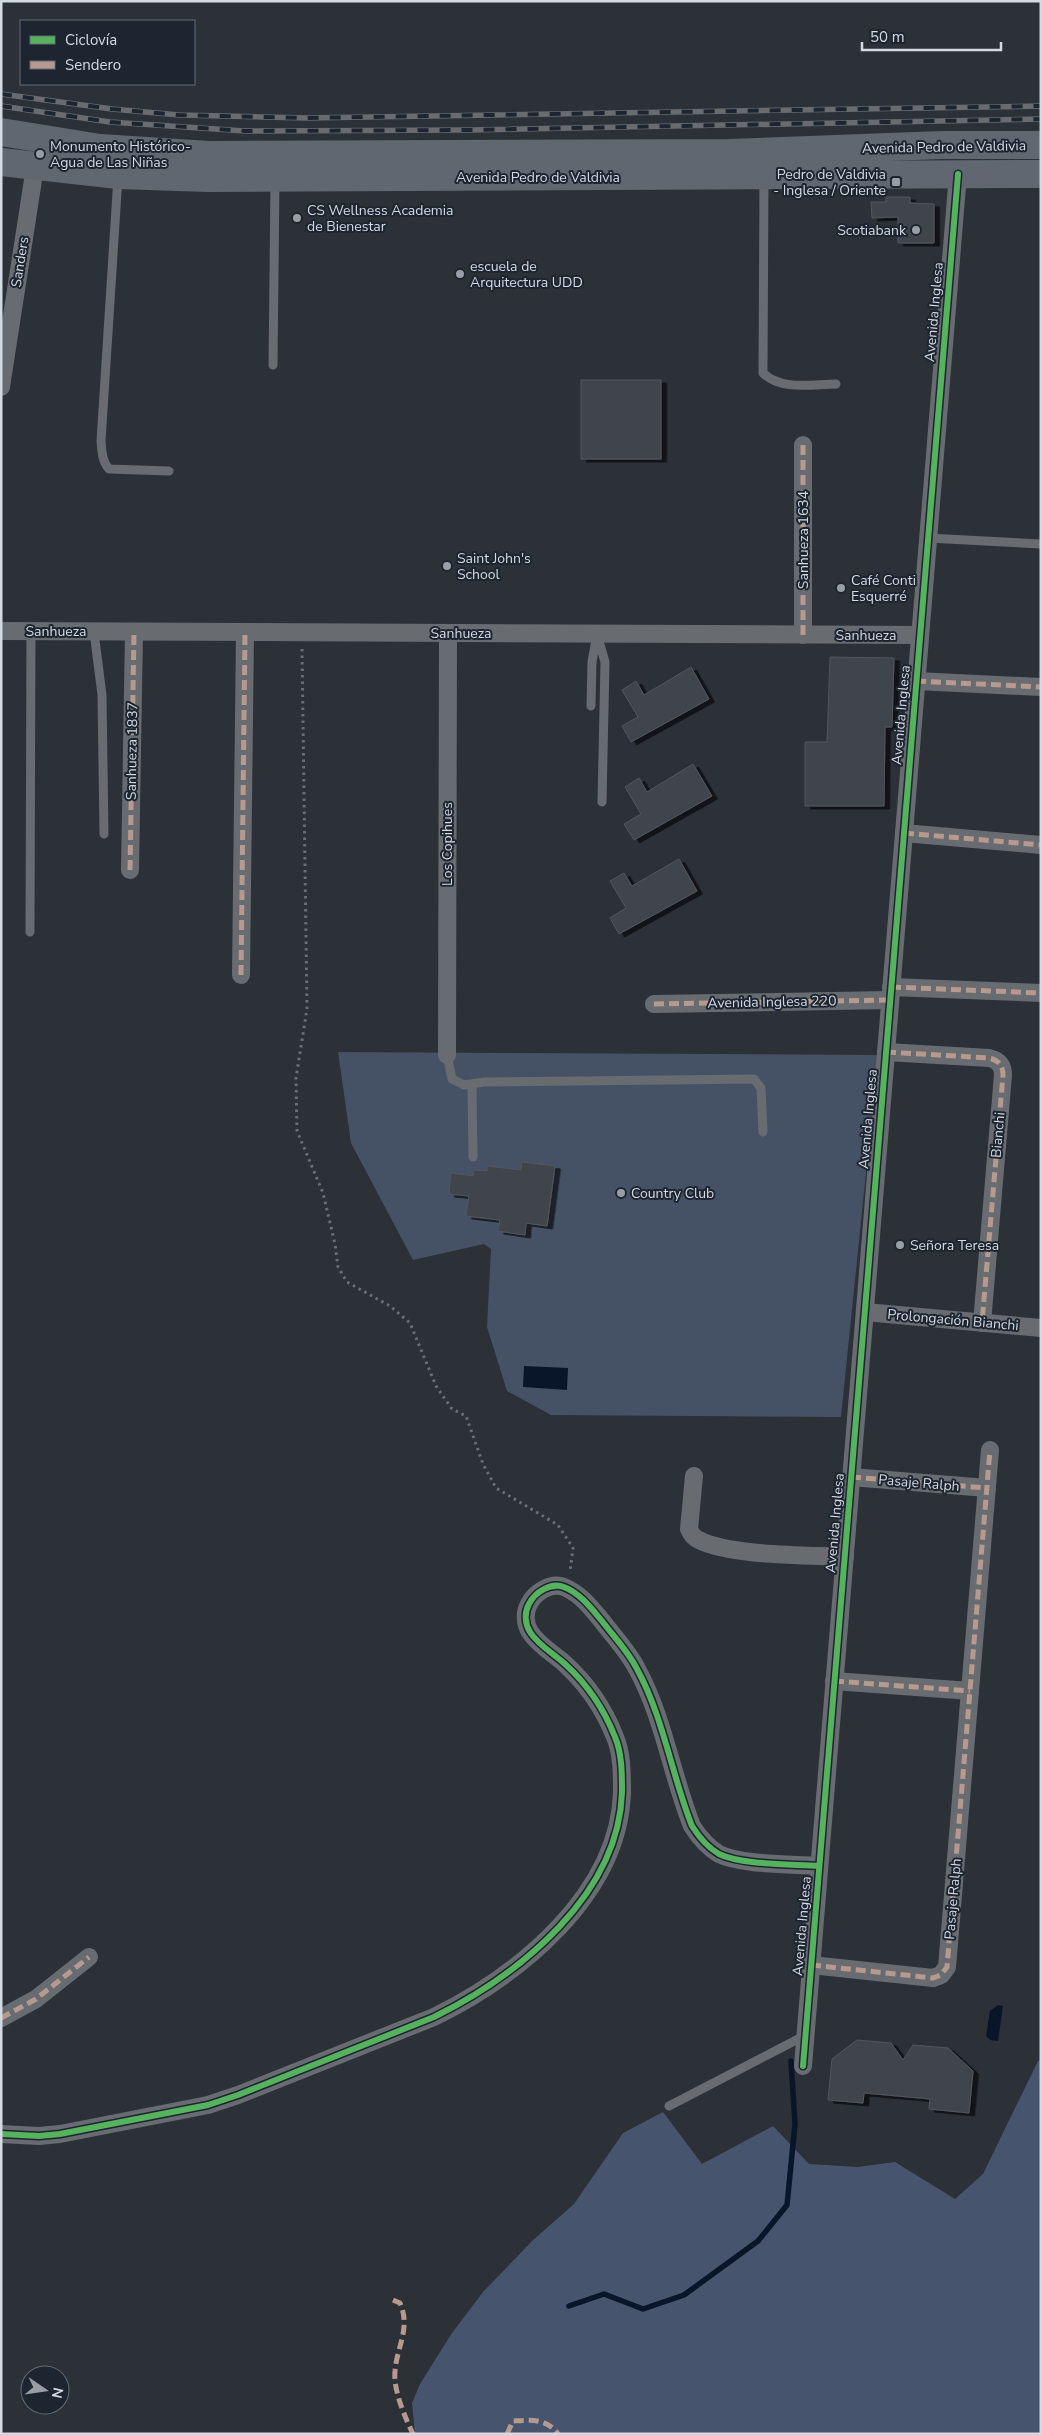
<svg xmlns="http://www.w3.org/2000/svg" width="1042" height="2435" viewBox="0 0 1042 2435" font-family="'Nunito Sans',sans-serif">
<defs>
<filter id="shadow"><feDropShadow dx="5.5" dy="3" stdDeviation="0" flood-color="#0009"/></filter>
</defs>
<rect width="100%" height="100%" fill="#2c3037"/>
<polygon fill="#455266" points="338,1052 878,1055 841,1417 551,1415 507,1391 487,1327 491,1249 484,1244 413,1260 351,1143"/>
<polygon fill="#46556d" points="1038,2061 1041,2061 1041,2434 415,2434 412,2403 420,2384 452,2333 483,2292 532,2241 574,2204 623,2133 663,2112 702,2164 773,2126 809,2164 858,2167 895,2162 955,2199 983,2174"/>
<g fill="#09162a">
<polygon points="524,1366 568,1368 567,1390 523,1387"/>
<polygon points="998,2005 1003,2006 998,2041 990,2040 986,2036 990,2011"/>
</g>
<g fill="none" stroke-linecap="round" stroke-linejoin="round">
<polyline stroke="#09162a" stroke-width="5.5" points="569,2306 604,2294 643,2309 684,2295 758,2241 787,2205 795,2124 791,2061"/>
</g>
<g fill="#3f444c" stroke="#52565c" filter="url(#shadow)">
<polygon points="886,197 910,197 910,203 934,204 934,243 898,243 898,217 872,218 871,202 886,202"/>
<rect x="581" y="380" width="80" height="79"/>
<polygon points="830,657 894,658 892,727 885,727 884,806 805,806 805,742 827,742"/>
<polygon points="691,667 709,699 631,742 622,726 638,717 622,690 636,681 644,695"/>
<polygon points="693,764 712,796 634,840 624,824 641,814 625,787 639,778 647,792"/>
<polygon points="679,859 697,891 619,934 610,918 626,908 610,881 624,873 632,886"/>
<polygon points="522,1162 555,1166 547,1226 526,1223 525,1235 498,1231 500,1220 466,1216 469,1196 449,1194 451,1173 473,1176 474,1170 487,1171 487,1166 521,1170"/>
<polygon points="857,2040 891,2043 903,2060 913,2045 948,2048 973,2071 969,2113 929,2109 930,2099 864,2093 863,2103 828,2100 832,2059"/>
</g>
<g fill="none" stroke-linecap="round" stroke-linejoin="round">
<polyline stroke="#6b6e73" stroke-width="3" stroke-dasharray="2.5 4" stroke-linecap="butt" points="302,649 307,1009 296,1078 297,1131 323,1193 335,1244 338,1267 347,1282 390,1306 410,1323 436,1386 452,1409 466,1416 483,1464 496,1488 558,1525 573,1548 570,1571"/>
<g stroke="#686c71" stroke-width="9">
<path d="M118 177 101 441C102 452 102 461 109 469L169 471"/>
<path d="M764 178 763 373C781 391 813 384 836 384"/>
<polyline points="273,365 275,181"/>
<polyline points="928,538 1041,544"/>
<polyline points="94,632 102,695 104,834"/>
<polyline points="597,634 605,662 602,802"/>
<polyline points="591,706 592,662 597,634"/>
<polyline points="30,932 31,631"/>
<polyline points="447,1055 452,1079 464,1085 484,1082 754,1079 761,1088 763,1132"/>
<polyline points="472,1085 473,1157"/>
<polyline points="669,2106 804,2036"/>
</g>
<g stroke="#686c71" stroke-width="18">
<polyline points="1,387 35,167"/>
<polyline points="1,631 920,635"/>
<polyline points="803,635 803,445"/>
<polyline points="916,681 1041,687"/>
<polyline points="904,833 1041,845"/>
<polyline points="130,870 134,632"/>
<polyline points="241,975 245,632"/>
<polyline points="891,987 1041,993"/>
<polyline points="654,1004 890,1000"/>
<path d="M886 1052 989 1058C998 1060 1003 1065 1003 1075L982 1323"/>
<polyline points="447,1055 448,633"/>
<polyline points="865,1312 1041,1328"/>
<path d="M694 1476 689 1529C691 1534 694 1538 699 1540 730 1556 807 1555 845 1557"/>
<polyline points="851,1477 987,1488"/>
<polyline points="834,1681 970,1691"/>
<polyline points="811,1965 933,1978 941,1975 947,1967 990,1450"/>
<polyline points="1,2018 36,1999 89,1957"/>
<polyline points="803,2066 958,174"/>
<path d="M1 2134 39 2136 60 2134 208 2105 238 2095 434 2017C519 1975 619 1895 622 1792 622 1774 622 1753 615 1737 604 1709 587 1684 565 1664 554 1654 538 1645 530 1632 525 1624 524 1613 529 1604 535 1592 551 1582 564 1587 581 1594 591 1608 602 1621 614 1637 628 1651 637 1669 663 1716 672 1776 692 1826 699 1837 707 1847 719 1854 741 1865 793 1864 819 1866"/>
</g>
<g stroke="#616770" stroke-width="28">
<polyline points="1,132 100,148 209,155 729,153 942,145 1041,145"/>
<polyline points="1,162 118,175 208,178 1041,174"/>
</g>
<defs>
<g id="rail">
<polyline points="1,94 112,109 179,115 306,118 1041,106"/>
<polyline points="1,106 110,122 245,131 471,130 1041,119"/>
</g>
</defs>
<use href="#rail" stroke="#686c70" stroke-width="5.5"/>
<use href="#rail" stroke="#1d2531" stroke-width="4" stroke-dasharray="11" stroke-linecap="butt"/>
<g stroke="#b69a8f" stroke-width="5" stroke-dasharray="10 5" stroke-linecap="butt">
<polyline points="803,635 803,445"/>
<polyline points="916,681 1041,687"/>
<polyline points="904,833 1041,845"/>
<polyline points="130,870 134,632"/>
<polyline points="241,975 245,632"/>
<polyline points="891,987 1041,993"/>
<polyline points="654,1004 890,1000"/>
<path d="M886 1052 989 1058C998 1060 1003 1065 1003 1075L982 1323"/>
<polyline points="851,1477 987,1488"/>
<polyline points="834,1681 970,1691"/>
<polyline points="811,1965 933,1978 941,1975 947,1967 990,1450"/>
<polyline points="1,2018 36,1999 89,1957"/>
<path d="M393 2300 400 2303C411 2328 397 2346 395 2371 393 2390 405 2417 413 2434"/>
<path d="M507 2434 513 2421C530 2420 547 2418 558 2434"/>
</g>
<defs>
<g id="cycleway">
<polyline points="803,2066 958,174"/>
<path d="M1 2134 39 2136 60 2134 208 2105 238 2095 434 2017C519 1975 619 1895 622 1792 622 1774 622 1753 615 1737 604 1709 587 1684 565 1664 554 1654 538 1645 530 1632 525 1624 524 1613 529 1604 535 1592 551 1582 564 1587 581 1594 591 1608 602 1621 614 1637 628 1651 637 1669 663 1716 672 1776 692 1826 699 1837 707 1847 719 1854 741 1865 793 1864 819 1866"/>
</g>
</defs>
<use href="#cycleway" stroke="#1d2531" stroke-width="9"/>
<use href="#cycleway" stroke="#56b35d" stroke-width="6"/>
</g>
<g fill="#999ea6" stroke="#1d2531" stroke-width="2">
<circle cx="40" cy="154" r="5"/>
<rect x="891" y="177" width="10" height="10" rx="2.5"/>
<circle cx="297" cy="218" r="5"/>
<circle cx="916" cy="230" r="5"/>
<circle cx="460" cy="274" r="5"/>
<circle cx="447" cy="566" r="5"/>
<circle cx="841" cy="588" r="5"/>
<circle cx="621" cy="1193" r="5"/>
<circle cx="900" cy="1245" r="5"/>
</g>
<g text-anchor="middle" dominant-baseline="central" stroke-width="4" stroke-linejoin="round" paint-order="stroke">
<g font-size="14" fill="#d4dae2" stroke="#1d2531" text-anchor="start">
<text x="50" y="146">Monumento Histórico-<tspan x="50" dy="16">Agua de Las Niñas</tspan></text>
<text x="886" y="174" text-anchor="end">Pedro de Valdivia<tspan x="886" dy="16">- Inglesa / Oriente</tspan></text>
<text x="307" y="210">CS Wellness Academia<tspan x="307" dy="16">de Bienestar</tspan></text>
<text x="906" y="230" text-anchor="end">Scotiabank</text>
<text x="470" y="266">escuela de<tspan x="470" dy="16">Arquitectura UDD</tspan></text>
<text x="457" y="558">Saint John's<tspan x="457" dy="16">School</tspan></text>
<text x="851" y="580">Café Conti<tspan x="851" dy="16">Esquerré</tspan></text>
<text x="631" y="1193">Country Club</text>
<text x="910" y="1245">Señora Teresa</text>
</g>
<g font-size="14" fill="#d4dae2" stroke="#1d2531">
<text transform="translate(944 147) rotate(-1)">Avenida Pedro de Valdivia</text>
<text x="538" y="177">Avenida Pedro de Valdivia</text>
<text transform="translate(20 262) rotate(-81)">Sanders</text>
<text transform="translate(934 312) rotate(-85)">Avenida Inglesa</text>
<text transform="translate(803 540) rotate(-90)">Sanhueza 1634</text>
<text x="56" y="631">Sanhueza</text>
<text x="461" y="633">Sanhueza</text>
<text x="866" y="635">Sanhueza</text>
<text transform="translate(901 715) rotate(-85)">Avenida Inglesa</text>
<text transform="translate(132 751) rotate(-89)">Sanhueza 1837</text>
<text transform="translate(447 844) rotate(-90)">Los Copihues</text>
<text transform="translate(772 1002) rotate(-1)">Avenida Inglesa 220</text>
<text transform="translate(868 1119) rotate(-85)">Avenida Inglesa</text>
<text transform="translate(998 1135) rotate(-85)">Bianchi</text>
<text transform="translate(953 1320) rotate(5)">Prolongación Bianchi</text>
<text transform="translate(919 1483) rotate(5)">Pasaje Ralph</text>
<text transform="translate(835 1523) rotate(-85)">Avenida Inglesa</text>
<text transform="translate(953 1899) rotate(-85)">Pasaje Ralph</text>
<text transform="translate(802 1926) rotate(-85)">Avenida Inglesa</text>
</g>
</g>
<rect width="1042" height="2435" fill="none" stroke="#d4dae2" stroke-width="5"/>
<rect x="20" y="20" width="175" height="65" fill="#1d2531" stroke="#666d78"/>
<rect x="30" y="36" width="25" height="8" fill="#56b35d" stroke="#666d78"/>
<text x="65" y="45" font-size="15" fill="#d4dae2">Ciclovía</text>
<rect x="30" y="61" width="25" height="8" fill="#b69a8f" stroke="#666d78"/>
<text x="65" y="70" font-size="15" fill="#d4dae2">Sendero</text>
<g transform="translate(45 2390) rotate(103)"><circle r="24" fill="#1d2531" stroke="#666d78"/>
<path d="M0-4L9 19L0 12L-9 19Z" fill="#999ea6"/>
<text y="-8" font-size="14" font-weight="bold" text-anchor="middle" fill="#d4dae2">N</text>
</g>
<path d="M862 42v8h139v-8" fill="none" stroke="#d4dae2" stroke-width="2.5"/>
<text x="870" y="42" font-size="15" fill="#d4dae2" stroke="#1d2531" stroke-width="4" paint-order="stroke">50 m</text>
</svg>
